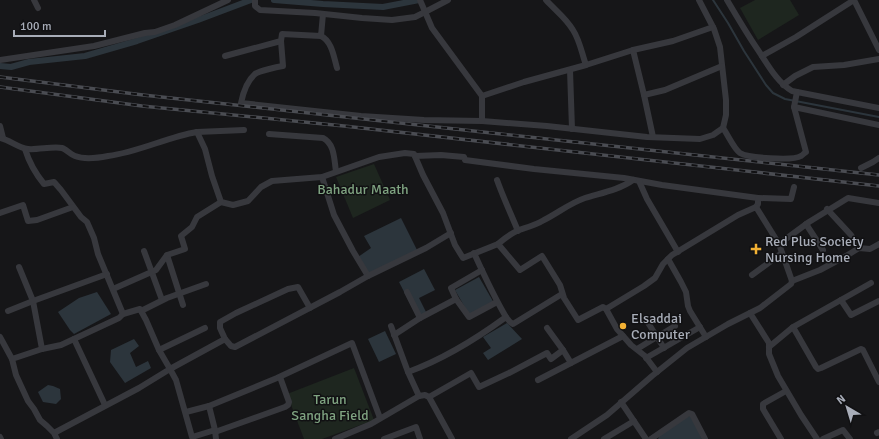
<svg xmlns="http://www.w3.org/2000/svg" width="879" height="439" viewBox="0 0 879 439" font-family="Signika,sans-serif">
<rect width="100%" height="100%" fill="#161618"/>
<g fill="#1e261f">
<polygon points="755,0 790,0 799,15 758,40 740,8"/>
<polygon points="374,164 390,200 353,218 336,177"/>
<polygon points="354,368 374,420 322,439 304,439 287,394"/>
</g>
<g fill="#2c353c">
<polygon points="401,218 417,250 367,274 358,257 371,248 364,236"/>
<polygon points="424,269 435,290 419,298 427,314 418,319 399,282"/>
<polygon points="479,277 494,303 470,316 455,290"/>
<polygon points="97,292 111,314 74,334 70,330 58,312 79,298"/>
<polygon points="507,323 522,339 488,360 483,353 491,348 483,337"/>
<polygon points="385,331 396,354 379,362 368,339"/>
<polygon points="134,339 139,346 130,353 136,367 148,361 151,368 125,383 110,362 111,350"/>
<polygon points="48,385 53,386 60,389 61,399 56,404 43,402 38,392"/>
<polygon points="691,415 702,439 658,439 661,432"/>
</g>
<g fill="none" stroke-linecap="round" stroke-linejoin="round">
<polyline stroke="#2c353c" stroke-width="2" points="713,0 728,23 744,51 766,85 773,93 785,99 879,117"/>
<g stroke="#2c353c" stroke-width="6">
<polyline points="274,0 323,4 383,7 419,0"/>
<polyline points="0,66 11,67 29,62 85,56 137,41 198,20 251,0"/>
</g>
<g stroke="#37383d" stroke-width="6">
<polyline points="34,0 38,8"/>
<polyline points="255,0 255,6 260,10 315,13 362,18 392,20 415,17 425,12 448,0"/>
<polyline points="420,0 432,28 482,96 524,82 586,65"/>
<path d="M546 0C555 10 566 18 573 30 580 41 582 54 586 65L633 50 644 95 653 137"/>
<path d="M727 0C737 17 747 34 758 50 768 65 777 82 792 91L879 108"/>
<polyline points="854,0 879,50"/>
<path d="M321 36C332 41 334 58 337 68"/>
<path d="M281 41 283 66C277 67 259 71 255 74 247 81 243 93 241 103L361 116 424 120 482 121 547 126 647 137 700 139 713 135 723 128 726 115V100L720 47 714 29 699 0"/>
<polyline points="633,50 673,41 713,27"/>
<polyline points="225,56 281,41 282,34 321,36 323,14"/>
<polyline points="762,56 796,37 854,0"/>
<polyline points="0,60 94,46 145,33 155,32 175,25 228,0"/>
<polyline points="570,70 572,129"/>
<polyline points="783,85 795,76 813,67 844,65 879,59"/>
<polyline points="644,95 665,90 722,66"/>
<polyline points="794,107 879,125"/>
<polyline points="482,121 482,96"/>
<polyline points="0,126 3,138"/>
<path d="M723 128C728 135 734 149 740 153 748 158 793 161 801 156 803 155 804 153 806 152L794 107 797 92"/>
<polyline points="197,132 244,130"/>
<path d="M269 134 323 138C335 144 334 160 336 171"/>
<path d="M0 138C10 140 18 148 28 149 38 150 53 146 62 148 66 149 70 154 75 156 85 160 98 158 108 156 139 152 167 137 197 132L205 149 212 176 221 202 233 205 248 201 261 187 272 181 322 177 379 157 405 153 414 154 423 175 443 213 455 245 463 258 498 244 520 270 542 256 560 285 564 298 578 320 603 307 606 309 617 329 631 345 645 356 657 372"/>
<path d="M25 149C29 162 35 173 44 184L54 182 61 190 81 217 87 222 94 238 98 254 123 314"/>
<polyline points="415,156 441,155 464,157 465,160 534,169 624,178 662,185 758,198 758,204 756,207"/>
<polyline points="861,168 873,162 879,158"/>
<polyline points="322,177 334,215 353,251 368,276"/>
<path d="M497 180C503 197 511 214 518 231"/>
<polyline points="639,181 647,199 678,252"/>
<polyline points="758,198 791,199 794,187"/>
<polyline points="827,209 851,235 859,248"/>
<polyline points="0,213 23,205 28,221 37,220 73,207"/>
<polyline points="806,224 823,250"/>
<path d="M498 244C504 239 511 233 519 230 528 227 536 225 544 220 558 213 570 203 585 198 601 193 619 190 633 180"/>
<polyline points="144,251 162,300"/>
<path d="M474 253C484 275 494 297 506 317"/>
<polyline points="167,255 183,305"/>
<polyline points="668,259 681,282 686,292 688,306 690,311 706,337"/>
<polyline points="19,267 33,301 42,349"/>
<polyline points="752,275 782,253"/>
<polyline points="792,281 820,270 846,256 859,248 870,249 879,244"/>
<polyline points="113,289 156,270 167,255 185,249 181,236 192,227 197,217 221,202"/>
<polyline points="407,292 420,318"/>
<polyline points="456,299 469,317 497,302"/>
<polyline points="841,300 851,315 879,301"/>
<polyline points="606,309 644,286 655,278 663,264 672,255 738,215 756,207 779,244"/>
<polyline points="8,311 33,301 107,274"/>
<polyline points="141,311 167,298 206,284"/>
<polyline points="750,313 769,343 769,354 778,376 801,415 817,439"/>
<polyline points="645,318 664,348"/>
<polyline points="391,326 408,372"/>
<polyline points="793,327 816,367 818,369 821,368 861,349 863,350 879,382"/>
<polyline points="547,328 563,350"/>
<polyline points="394,335 420,318 456,299 451,288 482,270"/>
<polyline points="0,337 12,359"/>
<polyline points="74,339 105,405"/>
<polyline points="225,339 220,328 220,322 236,313 288,289 298,287 310,308"/>
<polyline points="769,347 793,327 871,283"/>
<polyline points="637,349 675,326"/>
<polyline points="159,350 205,328"/>
<polyline points="646,358 700,327"/>
<polyline points="538,380 623,336"/>
<path d="M419 396 408 372C444 359 476 339 506 317L510 322 513 324 562 294"/>
<polyline points="429,397 471,373 479,387 509,373 547,353 551,359 563,350 571,363"/>
<polyline points="621,402 646,439"/>
<polyline points="209,406 215,430"/>
<polyline points="186,412 209,406 277,378 352,343 380,418"/>
<polyline points="215,432 285,407 288,405 289,402 280,377"/>
<polyline points="54,433 139,388 170,369 159,350 146,320 140,309 123,314 119,318 61,345 42,349 12,359 16,375 28,401 34,409 40,420 47,426 54,433 57,439"/>
<polyline points="877,433 879,432"/>
<polyline points="0,437 1,439"/>
<polyline points="216,439 215,430 192,437 176,380 170,369 225,339 231,346 235,347 340,292 368,276 426,248 451,233"/>
<polyline points="335,439 371,424 419,396 425,395 429,397 452,439"/>
<polyline points="384,439 416,427 420,439"/>
<polyline points="571,439 607,415 652,376 687,348 728,324 760,308 791,284 792,281 779,244 809,222 848,198 879,203"/>
<polyline points="604,439 634,421"/>
<polyline points="651,439 689,413 692,414 705,439"/>
<polyline points="781,439 763,409 763,404 786,391"/>
<polyline points="823,439 843,430 850,439"/>
</g>
<defs>
<g id="rail">
<polyline points="0,77 143,95 879,175"/>
<polyline points="0,87 142,106 344,126 879,186"/>
</g>
</defs>
<use href="#rail" stroke="#4a4c52" stroke-width="3.5"/>
<use href="#rail" stroke="#111113" stroke-width="2" stroke-dasharray="6" stroke-linecap="butt"/>
</g>
<g fill="#f2b134" stroke="#111113" stroke-width="1.5">
<path d="M754 243h4v4h4v4h-4v4h-4v-4h-4v-4h4z"/>
<circle cx="623" cy="326" r="4"/>
</g>
<g text-anchor="middle" dominant-baseline="central" stroke-width="3" stroke-linejoin="round" paint-order="stroke">
<g font-size="14" fill="#7fa381" stroke="#111113">
<text x="363" y="189">Bahadur Maath</text>
<text x="330" y="399">Tarun<tspan x="330" dy="16">Sangha Field</tspan></text>
</g>
<g font-size="14" fill="#a8adb8" stroke="#111113" text-anchor="start">
<text x="765" y="241">Red Plus Society<tspan x="765" dy="16">Nursing Home</tspan></text>
<text x="631" y="318">Elsaddai<tspan x="631" dy="16">Computer</tspan></text>
</g>
</g>
<g transform="translate(847 407) rotate(322)" stroke="#111113" stroke-width="3" paint-order="stroke">
<path d="M0-3L7 15L0 10L-7 15Z" fill="#a8adb8"/>
<text y="-6" font-size="11" font-weight="bold" text-anchor="middle" fill="#a8adb8">N</text>
</g>
<path d="M14 30v6h91v-6" fill="none" stroke="#a8adb8" stroke-width="2"/>
<text x="20" y="30" font-size="12" fill="#a8adb8" stroke="#111113" stroke-width="3" paint-order="stroke">100 m</text>
</svg>
